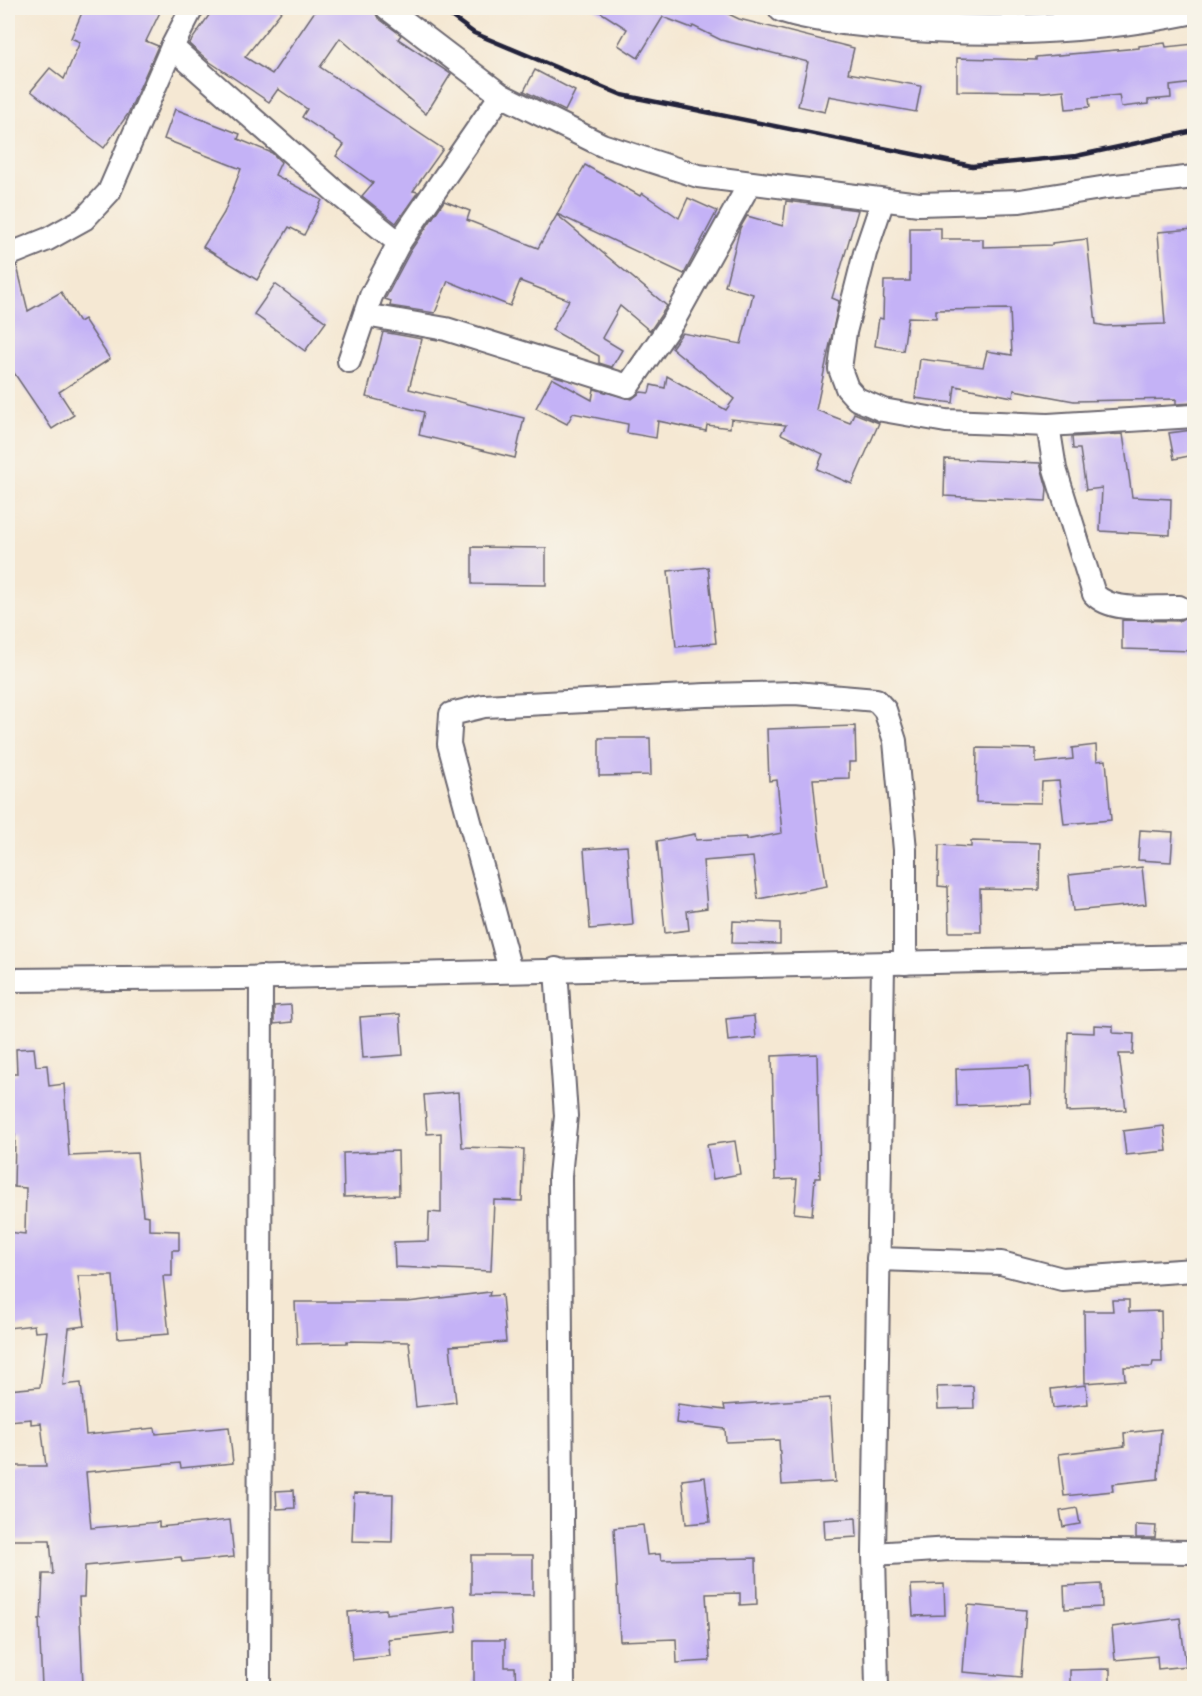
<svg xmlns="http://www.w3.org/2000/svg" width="1202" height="1696" viewBox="0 0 1202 1696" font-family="Delius,sans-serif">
<rect width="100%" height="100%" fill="#f7f3e8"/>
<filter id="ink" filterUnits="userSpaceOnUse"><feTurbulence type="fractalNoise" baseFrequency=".0167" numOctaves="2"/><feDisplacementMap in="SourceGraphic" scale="12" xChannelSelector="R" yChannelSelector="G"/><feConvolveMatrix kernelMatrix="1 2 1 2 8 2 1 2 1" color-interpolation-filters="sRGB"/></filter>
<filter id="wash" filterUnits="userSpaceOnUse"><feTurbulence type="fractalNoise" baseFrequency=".008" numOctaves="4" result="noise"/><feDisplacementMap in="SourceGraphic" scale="24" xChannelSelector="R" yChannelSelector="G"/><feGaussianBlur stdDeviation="1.35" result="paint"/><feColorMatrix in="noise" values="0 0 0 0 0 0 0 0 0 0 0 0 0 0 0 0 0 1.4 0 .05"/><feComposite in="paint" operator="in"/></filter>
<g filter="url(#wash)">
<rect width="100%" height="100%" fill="#f5e8d3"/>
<g id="blocks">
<g fill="#c4b2f6">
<polygon points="84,8 162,8 146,41 158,46 128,114 104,148 31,91 50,68 64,79 80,42 71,38"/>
<polygon points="214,8 284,8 245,57 272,74 317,8 373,8 378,18 401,35 398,39 451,74 426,114 340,38 320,67 443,149 413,191 418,192 396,223 362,196 373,183 336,156 344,145 302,117 307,109 278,89 269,102 210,62 189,44"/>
<polygon points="594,8 716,8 739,19 854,48 848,73 921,86 916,112 829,96 825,112 798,106 808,62 721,40 693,26 692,28 663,17 638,58 618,45 627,29"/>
<polygon points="935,8 985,8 985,13 935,12"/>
<polygon points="1165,43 1166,47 1194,44 1194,83 1170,86 1171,98 1148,100 1148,104 1121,107 1119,95 1089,98 1090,107 1066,109 1064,90 1044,92 957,91 957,58 1036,60 1036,57 1139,48 1139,46"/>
<polygon points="535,70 575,91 565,111 524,91"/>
<polygon points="175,109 240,134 238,139 272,153 281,162 275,175 322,200 304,235 289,227 257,280 203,247 224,213 241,169 164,139"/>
<polygon points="585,165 640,196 642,193 679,218 688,198 717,211 684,274 557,214"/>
<polygon points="444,201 470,211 467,220 538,248 557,215 667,306 650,331 620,306 602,338 622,350 612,367 599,363 599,356 552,330 569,300 520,281 510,306 448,281 435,313 390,306 391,301 385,299 411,250"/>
<polygon points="786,201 858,210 832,298 839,301 816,410 850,423 854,413 879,423 852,484 817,469 823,454 781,434 786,425 731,419 730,428 707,425 706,431 658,421 656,438 627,433 628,424 573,413 567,424 536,408 552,378 592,400 594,389 632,399 641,392 649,393 651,385 665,388 667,376 726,410 734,399 672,348 673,346 682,333 741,344 753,294 725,286 740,228 747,216 783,226"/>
<polygon points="910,228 941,228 941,239 983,239 983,247 1052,245 1052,243 1087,239 1096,324 1106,326 1165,324 1158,232 1194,229 1194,403 1176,404 1176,399 1074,401 1014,390 1013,397 955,386 953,403 915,398 920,359 983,367 987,351 1012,355 1010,309 936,310 936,318 908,317 903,351 875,346 879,318 883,319 884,281 910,281"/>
<polygon points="17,266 28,311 61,292 79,322 84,319 110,359 59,392 74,415 52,429 8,364 8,268"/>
<polygon points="275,284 326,322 305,351 254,314"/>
<polygon points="383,332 422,339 409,389 524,418 515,458 419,435 424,412 366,397"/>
<polygon points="1192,430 1194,455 1174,459 1169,433"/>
<polygon points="1123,434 1132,497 1171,499 1170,535 1100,531 1102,488 1086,490 1080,449 1073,449 1072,437"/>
<polygon points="945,459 1040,463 1047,488 1046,501 944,496"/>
<polygon points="472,547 546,548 546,585 472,584"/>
<polygon points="708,567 716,643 676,647 668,571"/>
<polygon points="1190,614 1194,614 1194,651 1122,649 1122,620 1179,621"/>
<polygon points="855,726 856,762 849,762 849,778 813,779 819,837 827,886 758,899 753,857 703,861 707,908 687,911 689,930 665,933 657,841 695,834 696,840 746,837 746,840 782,833 777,780 769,781 767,729"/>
<polygon points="599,738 650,738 651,775 599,776"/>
<polygon points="1096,745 1097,761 1106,760 1111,820 1064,824 1059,781 1042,782 1041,803 976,802 977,748 1036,749 1036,763 1073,759 1072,748"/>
<polygon points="1140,830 1173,832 1171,862 1138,860"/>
<polygon points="971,841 1040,843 1039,890 980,889 981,932 949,932 948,887 938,886 939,845 971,847"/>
<polygon points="627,846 633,925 590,929 584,849"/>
<polygon points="1142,867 1146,904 1073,911 1069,875"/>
<polygon points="733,921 780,923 780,944 732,943"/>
<polygon points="291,1005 292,1022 274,1024 274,1006"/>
<polygon points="400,1014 403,1055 363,1058 360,1017"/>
<polygon points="754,1016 756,1038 728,1041 726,1019"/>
<polygon points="1094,1025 1113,1026 1113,1033 1134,1034 1133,1054 1119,1054 1126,1110 1066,1112 1068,1032 1094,1033"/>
<polygon points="34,1048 36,1066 47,1065 49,1086 64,1084 69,1156 137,1153 143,1215 149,1216 149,1230 179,1231 179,1250 172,1250 172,1276 163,1276 169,1334 118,1338 113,1276 78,1276 85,1326 69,1328 63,1385 81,1383 86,1435 155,1428 156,1434 229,1427 233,1463 181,1468 180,1463 86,1472 91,1528 159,1522 159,1527 230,1520 234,1557 182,1562 181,1557 85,1566 84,1597 79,1597 83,1685 42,1687 39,1619 41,1619 43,1574 53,1574 50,1540 8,1540 8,1466 46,1466 41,1423 31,1424 31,1419 8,1421 8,1390 40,1387 47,1331 35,1332 34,1325 8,1328 8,1232 25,1234 26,1188 14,1187 15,1135 8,1136 8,1074 17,1074 16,1049"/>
<polygon points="817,1054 820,1178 815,1178 812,1215 794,1213 797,1179 775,1180 772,1056"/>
<polygon points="1029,1066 1031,1103 957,1106 956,1069"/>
<polygon points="458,1092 462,1147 524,1149 522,1201 494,1200 491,1271 395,1267 394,1242 428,1241 429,1212 441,1213 441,1133 427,1134 424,1095"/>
<polygon points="1164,1126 1167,1151 1126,1155 1123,1131"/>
<polygon points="735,1141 740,1174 713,1179 707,1145"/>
<polygon points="398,1151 399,1195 344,1197 343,1153"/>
<polygon points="490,1292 489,1296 502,1295 506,1342 450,1346 456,1402 416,1407 409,1342 347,1341 347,1343 297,1344 295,1302 408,1302"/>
<polygon points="1112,1300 1129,1300 1129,1312 1161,1311 1162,1362 1153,1362 1152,1367 1124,1367 1125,1380 1085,1383 1084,1311 1113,1311"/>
<polygon points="1086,1385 1088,1404 1053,1408 1051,1389"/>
<polygon points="973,1386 974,1408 938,1409 937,1387"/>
<polygon points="830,1398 835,1482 782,1485 779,1440 726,1442 725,1429 676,1423 678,1404 725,1410 724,1405"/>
<polygon points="1161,1429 1158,1479 1112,1484 1113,1491 1064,1496 1059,1454 1125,1446 1124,1433"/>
<polygon points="705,1477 710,1522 686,1524 682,1480"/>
<polygon points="294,1490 295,1508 277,1509 276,1491"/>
<polygon points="354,1493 393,1494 392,1542 352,1541"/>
<polygon points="1077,1508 1080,1524 1063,1527 1060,1511"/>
<polygon points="856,1518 857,1537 825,1539 824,1520"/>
<polygon points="643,1525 647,1555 660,1554 661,1560 756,1558 757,1604 740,1605 740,1593 706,1594 710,1661 677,1663 676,1639 620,1641 614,1528"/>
<polygon points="1136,1525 1156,1526 1155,1538 1136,1538"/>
<polygon points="471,1555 533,1555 533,1595 471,1594"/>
<polygon points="944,1584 945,1615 913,1616 911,1585"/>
<polygon points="1101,1584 1102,1607 1065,1609 1064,1586"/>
<polygon points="968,1605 1026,1610 1021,1677 963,1672"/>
<polygon points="455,1606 457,1632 388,1639 390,1656 352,1660 348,1612 386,1609 386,1614"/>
<polygon points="1180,1618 1186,1666 1158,1669 1157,1656 1115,1660 1112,1627"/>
<polygon points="474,1640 505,1640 505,1667 515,1667 516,1689 474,1689"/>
<polygon points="1110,1669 1110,1689 1070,1689 1070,1670"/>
</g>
</g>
</g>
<g filter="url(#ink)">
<use href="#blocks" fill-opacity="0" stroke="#6c6770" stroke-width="1.5"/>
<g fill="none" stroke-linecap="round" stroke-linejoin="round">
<defs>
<g id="minor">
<polyline points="387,8 501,95 602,145 698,176 919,204 1020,201 1107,187 1194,177"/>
<polyline points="172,47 337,193 399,243"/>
<polyline points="883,200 865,253 845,332 840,369 847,388 857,399 883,410 946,421 1048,425 1194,416"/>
<polyline points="8,255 48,239 84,219 109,192 172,47 192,8"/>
<polyline points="365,315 446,329 628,386 674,320 750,183"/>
<polyline points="349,361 371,296 399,243 501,95"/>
<path d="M1048 425 1055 469 1094 594C1113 614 1153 606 1179 607"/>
<polyline points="556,969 566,1116 560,1176 563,1688"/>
<polyline points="510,970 449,744 451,714 484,706 706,695 795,693 876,700 885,710 895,741 905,850 905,963"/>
<polyline points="8,980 238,978 1194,956"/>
<polyline points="878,1259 1001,1263 1062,1279 1194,1270"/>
<polyline points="874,1554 950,1549 1194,1552"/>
<polyline points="259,1688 261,977"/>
<polyline points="877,1688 874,1554 883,964"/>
</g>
<path id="tertiary" d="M783 8C814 18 849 21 882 24 987 35 1091 30 1194 9"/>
</defs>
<use href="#minor" stroke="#6c6770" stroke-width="26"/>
<use href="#tertiary" stroke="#6c6770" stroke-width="32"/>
<use href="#minor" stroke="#fff" stroke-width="22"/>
<use href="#tertiary" stroke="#fff" stroke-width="28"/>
<polyline stroke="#22223b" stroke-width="4.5" points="440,8 474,33 622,95 972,166 1076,156 1194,131"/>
</g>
</g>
<rect width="1202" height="1696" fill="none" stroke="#f7f3e8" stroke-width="30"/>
</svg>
